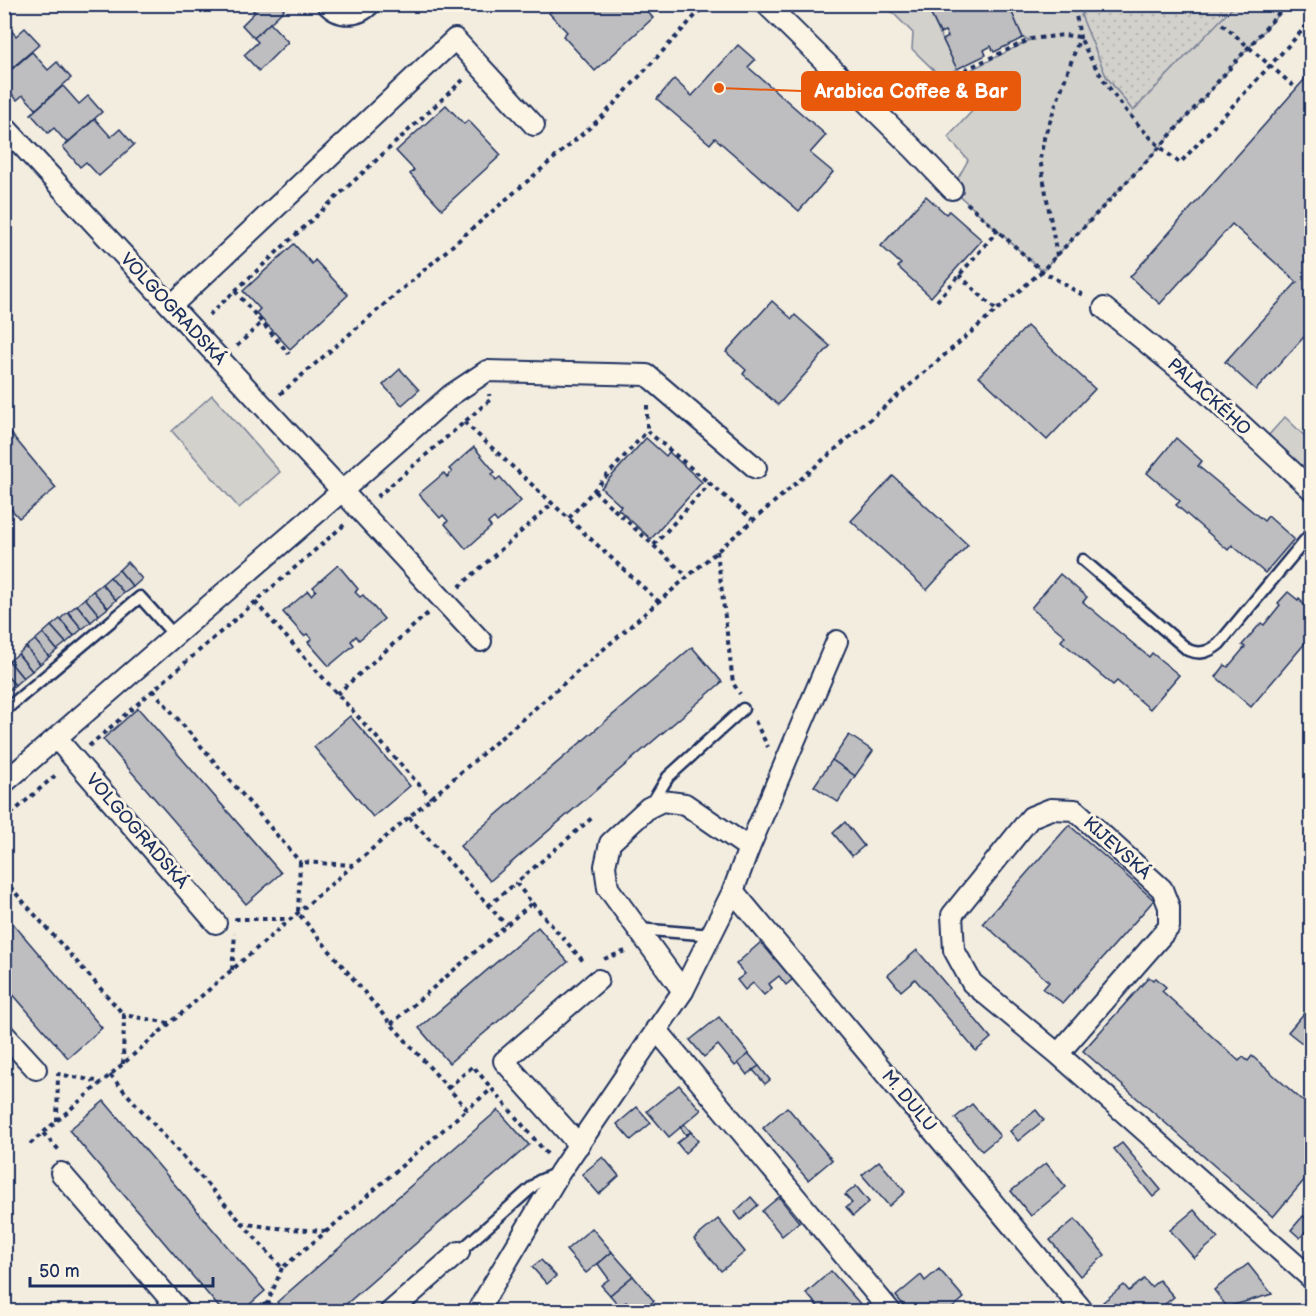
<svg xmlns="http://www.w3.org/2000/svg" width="1316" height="1316" viewBox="0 0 1316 1316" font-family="'Balsamiq Sans',sans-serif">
<defs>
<pattern id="park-dots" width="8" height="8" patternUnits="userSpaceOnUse" patternTransform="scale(1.5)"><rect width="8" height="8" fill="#d3d1cc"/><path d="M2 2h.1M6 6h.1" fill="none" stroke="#b5b4b2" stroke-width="1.8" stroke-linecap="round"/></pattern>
</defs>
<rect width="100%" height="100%" fill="#f3ede0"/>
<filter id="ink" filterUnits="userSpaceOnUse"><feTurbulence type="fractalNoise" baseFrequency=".0167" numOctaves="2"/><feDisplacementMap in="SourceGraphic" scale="12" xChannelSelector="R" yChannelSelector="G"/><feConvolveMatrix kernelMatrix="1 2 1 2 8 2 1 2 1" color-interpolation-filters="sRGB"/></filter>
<g filter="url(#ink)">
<g fill="#d3d1cc" stroke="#778095" stroke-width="1.5">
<polygon points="885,5 926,5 957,69 941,77 912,49 913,33"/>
<polygon points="1008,5 1287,5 1159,148 1042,271 952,189 968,160 948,137 975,108 947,82 1030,40 1023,38"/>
<polygon points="212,395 280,472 239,508 172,431"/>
<polygon points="1285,417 1311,442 1311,476 1267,437"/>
</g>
<polygon fill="url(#park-dots)" stroke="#778095" stroke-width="1.5" points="1088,5 1088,4 1235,5 1133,111 1106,76 1081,15"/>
<g fill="#bebec0" stroke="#1b2f5e" stroke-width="1.5">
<polygon points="253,4 279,4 284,10 254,38 242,25 255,12 250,7"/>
<polygon points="558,4 641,4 653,18 595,71 563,36 567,32 549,13"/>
<polygon points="926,4 1002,4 1005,10 1010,8 1023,38 994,52 991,46 984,50 986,55 957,69 943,40 948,37 945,31 940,33"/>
<polygon points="4,22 16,36 25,28 40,44 4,75"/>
<polygon points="270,23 288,42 259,71 244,55 258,42 254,38"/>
<polygon points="738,45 755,60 748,67 826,135 810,153 833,172 799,211 715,138 710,144 657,99 674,79 692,96"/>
<polygon points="32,52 48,70 57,62 71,78 36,109 23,95 17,100 4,85 4,76"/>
<polygon points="1312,71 1312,328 1256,390 1225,362 1297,282 1232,224 1160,304 1130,277"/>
<polygon points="63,86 79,104 88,96 102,112 67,143 54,128 48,133 31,114"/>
<polygon points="446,105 464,124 468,120 501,155 442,209 410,174 414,170 396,151"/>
<polygon points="95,119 111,137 120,129 134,145 99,176 86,162 80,167 63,147"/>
<polygon points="926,196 946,214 949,211 982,240 931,297 898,267 901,264 881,246"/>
<polygon points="294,244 312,264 315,260 348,295 290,349 256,313 260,309 243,291"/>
<polygon points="772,301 792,319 795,315 830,346 778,405 743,374 746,370 726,352"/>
<polygon points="1027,326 1095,389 1047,440 979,376"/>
<polygon points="400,369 419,390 402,405 383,385"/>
<polygon points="4,425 56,488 19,518 4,501"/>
<polygon points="646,438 666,456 669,452 702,482 651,539 618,509 621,506 601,488"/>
<polygon points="1176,438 1202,461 1198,466 1264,521 1268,516 1294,539 1265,573 1232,545 1228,550 1176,505 1180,501 1147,473"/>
<polygon points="474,447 495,472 492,474 496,480 500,477 521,501 497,522 494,518 488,523 491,527 466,549 445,524 448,521 443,515 440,518 419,494 444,473 447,477 452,472 449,469"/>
<polygon points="893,476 968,545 927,590 851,521"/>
<polygon points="127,562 142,579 133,587 119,570"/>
<polygon points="338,565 358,589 355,592 360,597 363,595 384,619 359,640 356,636 351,641 354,645 329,666 308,642 312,639 307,634 304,636 283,612 308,591 311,595 316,590 313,587"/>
<polygon points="119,570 133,587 124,593 110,577"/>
<polygon points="1060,574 1087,597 1083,602 1149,657 1152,653 1179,675 1150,709 1117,681 1113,685 1061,641 1065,636 1031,608"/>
<polygon points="110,577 124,593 116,600 102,584"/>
<polygon points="102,584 116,600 108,608 93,591"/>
<polygon points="93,591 108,608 99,615 85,598"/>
<polygon points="1288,592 1298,600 1299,598 1302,601 1301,602 1312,611 1312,635 1251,707 1216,677 1225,665 1228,667 1245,647 1242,645 1261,623 1264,625 1280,605 1278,603"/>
<polygon points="85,598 99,615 91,622 77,605"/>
<polygon points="77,605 91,622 82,629 68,612"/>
<polygon points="68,612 82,629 74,636 60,619"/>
<polygon points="60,619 74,636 66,643 51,626"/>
<polygon points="51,626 66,643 57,650 43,633"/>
<polygon points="43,633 57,650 49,657 35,640"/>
<polygon points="35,640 49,657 40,664 26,647"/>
<polygon points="26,647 40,664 32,671 18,654"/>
<polygon points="692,647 722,682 490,881 460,846"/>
<polygon points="18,654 32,671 23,678 9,661"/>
<polygon points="9,661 23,678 15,685 4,673 4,665"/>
<polygon points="4,673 15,685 7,692 4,690"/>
<polygon points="138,708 281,873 246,904 103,739"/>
<polygon points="350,716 410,786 373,817 314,747"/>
<polygon points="849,735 873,751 855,776 832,760"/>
<polygon points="832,760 855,776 838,802 814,786"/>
<polygon points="845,822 864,846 852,856 833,833"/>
<polygon points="1069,825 1154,900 1063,1003 1043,989 1049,982 983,923"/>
<polygon points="4,913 102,1028 68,1058 4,984"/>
<polygon points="538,927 568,962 449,1063 419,1028"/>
<polygon points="761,942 793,979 786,985 779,976 769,984 772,988 764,995 753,983 745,990 737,980 745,974 736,964"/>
<polygon points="917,950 991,1038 976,1051 915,979 901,991 888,975"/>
<polygon points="1149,977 1153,980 1156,978 1166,987 1162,991 1239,1061 1243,1057 1248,1061 1252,1056 1312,1109 1312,1171 1273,1217 1083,1051"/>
<polygon points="1312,1004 1312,1051 1288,1032"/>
<polygon points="719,1017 749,1054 735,1066 718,1045 704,1057 690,1040"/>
<polygon points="749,1054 759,1066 747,1075 738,1063"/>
<polygon points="759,1066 770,1080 765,1084 753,1070"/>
<polygon points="679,1085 701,1110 669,1137 647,1111"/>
<polygon points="104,1101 265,1291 241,1312 223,1312 69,1130"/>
<polygon points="972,1104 1000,1136 982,1151 955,1118"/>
<polygon points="637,1107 651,1123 631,1140 617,1124"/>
<polygon points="787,1107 832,1160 808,1180 763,1128"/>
<polygon points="498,1110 529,1145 337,1312 285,1312 277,1302"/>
<polygon points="1036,1110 1044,1120 1018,1141 1010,1131"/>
<polygon points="684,1124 691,1132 686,1135 680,1127"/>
<polygon points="691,1132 698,1141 685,1153 677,1143"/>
<polygon points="1122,1143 1161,1190 1153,1197 1114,1149"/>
<polygon points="603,1157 619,1176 599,1194 582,1174"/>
<polygon points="879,1161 905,1192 889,1206 862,1175"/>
<polygon points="1046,1163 1066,1187 1031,1216 1011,1191"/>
<polygon points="856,1186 869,1202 853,1216 846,1207 852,1203 845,1195"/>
<polygon points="751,1197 758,1205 741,1220 735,1212"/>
<polygon points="779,1197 799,1222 782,1236 762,1211"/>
<polygon points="1194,1210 1218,1238 1194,1258 1170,1230"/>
<polygon points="1303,1216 1312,1223 1300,1238 1291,1230"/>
<polygon points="718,1219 745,1252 721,1271 694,1239"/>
<polygon points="1075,1219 1105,1255 1080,1276 1050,1240"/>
<polygon points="592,1228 612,1252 586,1273 566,1250"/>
<polygon points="612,1252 633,1276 610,1295 601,1285 609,1279 598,1264"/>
<polygon points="541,1260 556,1276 547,1284 532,1267"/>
<polygon points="1248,1264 1272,1294 1227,1307 1214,1290"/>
<polygon points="939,1269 964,1298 948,1312 909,1312 896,1296 921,1275 925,1281"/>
<polygon points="831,1271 862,1306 855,1312 823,1312 806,1293"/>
<polygon points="633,1276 654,1301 641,1312 634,1312 626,1302 620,1307 610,1295"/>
<polygon points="1144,1279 1151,1287 1159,1280 1174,1297 1159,1309 1160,1312 1111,1312 1103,1302 1124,1285 1129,1291"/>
</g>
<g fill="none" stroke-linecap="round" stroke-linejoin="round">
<defs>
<g id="service">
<path d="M1083 560 1188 650C1200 655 1209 652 1219 644L1312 532"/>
<polyline points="4,711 140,597 175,636"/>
<polyline points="652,803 668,777 743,709"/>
<polyline points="638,929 712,935"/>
<polyline points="459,1252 539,1181 557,1173"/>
</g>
<g id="minor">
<path d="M327 4C339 17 358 17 370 4"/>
<polyline points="766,4 914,149 952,189"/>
<polyline points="4,126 481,641"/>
<polyline points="171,306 455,39 534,125"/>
<polyline points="1104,308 1194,381 1312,490"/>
<polyline points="57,739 216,923"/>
<polyline points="4,783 342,491 451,395 487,371 647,375 756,468"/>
<polyline points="733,891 1084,1312"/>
<polyline points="683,991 608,888 605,866 610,843 648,808 662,801 685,804 749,848"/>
<polyline points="656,1029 891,1312"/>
<polyline points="4,1034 36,1069"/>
<polyline points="1058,1054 1169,927 1169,907 1162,889 1075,810 1051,809 1031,817 952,915 954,950 972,983 1058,1054 1312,1279"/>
<polyline points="579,1145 504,1061 598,980"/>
<polyline points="61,1173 181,1312"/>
<polyline points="390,1312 459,1252"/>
<polyline points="477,1312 560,1172 683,991 733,891 749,848 837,641"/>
</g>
</defs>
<use href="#service" stroke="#1b2f5e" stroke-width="15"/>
<use href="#minor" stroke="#1b2f5e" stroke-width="24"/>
<g stroke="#1b2f5e" stroke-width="4" stroke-dasharray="4.5 4.5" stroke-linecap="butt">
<polyline points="1222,24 1296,88"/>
<path d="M935 89 945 79 1031 39 1064 35 1080 37C1100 82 1140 134 1180 163L1312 20"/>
<polyline points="967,203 1042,271 1086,297"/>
<polyline points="1057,256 1040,159 1044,138 1080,37 1074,4"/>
<polyline points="959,275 996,310"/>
<polyline points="235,291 289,354"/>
<polyline points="937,301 998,230"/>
<polyline points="209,315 463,80"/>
<polyline points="237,346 262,322"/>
<polyline points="280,394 602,117 706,4"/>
<polyline points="647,405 647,431"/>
<polyline points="464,422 658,601"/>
<polyline points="594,491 687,576"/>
<polyline points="377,497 490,400 489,394"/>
<polyline points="569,518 647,431 752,519"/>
<polyline points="654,545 710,483"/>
<polyline points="717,551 733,683 740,694"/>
<polyline points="459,587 552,504"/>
<polyline points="255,602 431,798"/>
<polyline points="153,690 300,862"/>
<polyline points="337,694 428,613"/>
<polyline points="755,721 768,747"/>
<polyline points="89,746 344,525"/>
<polyline points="409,817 506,925"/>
<polyline points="4,820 58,773"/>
<polyline points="354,865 300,862 298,913 391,1024 467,1109 492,1089 547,1154"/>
<polyline points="4,880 124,1015"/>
<polyline points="532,903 585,963"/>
<polyline points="488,906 516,883"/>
<polyline points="236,920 236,919 290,919"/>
<polyline points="604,959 628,950"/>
<polyline points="232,970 235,934"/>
<polyline points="391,1024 532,903 516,883 593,817"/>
<polyline points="123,1064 124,1015 169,1023"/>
<polyline points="110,1075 282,1268 327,1231 467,1109"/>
<polyline points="448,1088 473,1066 492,1089"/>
<polyline points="57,1121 58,1074 101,1082"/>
<polyline points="43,1133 61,1152"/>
<polyline points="30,1144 1042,271 1159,148 1287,4"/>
<polyline points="241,1223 275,1228 326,1231"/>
<polyline points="257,1312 268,1302"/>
<polyline points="276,1312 268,1302 282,1268"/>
</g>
<use href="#service" stroke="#fcf5e5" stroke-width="10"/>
<use href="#minor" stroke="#fcf5e5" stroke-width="20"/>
</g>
</g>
<g text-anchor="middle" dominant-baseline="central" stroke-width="6" stroke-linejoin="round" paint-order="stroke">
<g font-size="18" fill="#1b2f5e" stroke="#fcf5e5">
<text transform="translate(173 309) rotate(47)">VOLGOGRADSKÁ</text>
<text transform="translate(1209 397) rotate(42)">PALACKÉHO</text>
<text transform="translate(137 831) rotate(49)">VOLGOGRADSKÁ</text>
<text transform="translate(1117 848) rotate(42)">KIJEVSKÁ</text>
<text transform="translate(909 1101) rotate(50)">M. DULU</text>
</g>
</g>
<path fill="none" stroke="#e8590c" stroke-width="2" d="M719 88L802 91"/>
<circle fill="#e8590c" stroke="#fcf5e5" stroke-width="2" cx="719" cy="88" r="6"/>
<rect fill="#e8590c" stroke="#e8590c" stroke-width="2" x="802" y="72" width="218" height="38" rx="6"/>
<g font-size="20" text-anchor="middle" font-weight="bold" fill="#fff">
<text x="911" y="98">Arabica Coffee &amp; Bar</text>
</g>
<rect width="1316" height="1316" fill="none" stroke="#fcf5e5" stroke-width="24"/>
<rect x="12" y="12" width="1292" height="1292" fill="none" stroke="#1b2f5e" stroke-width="2" filter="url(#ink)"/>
<path d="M30 1277v9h183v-9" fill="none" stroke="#1b2f5e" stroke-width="3"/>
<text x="39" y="1277" font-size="18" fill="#1b2f5e" stroke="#fcf5e5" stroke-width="4.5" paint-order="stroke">50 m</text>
</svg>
